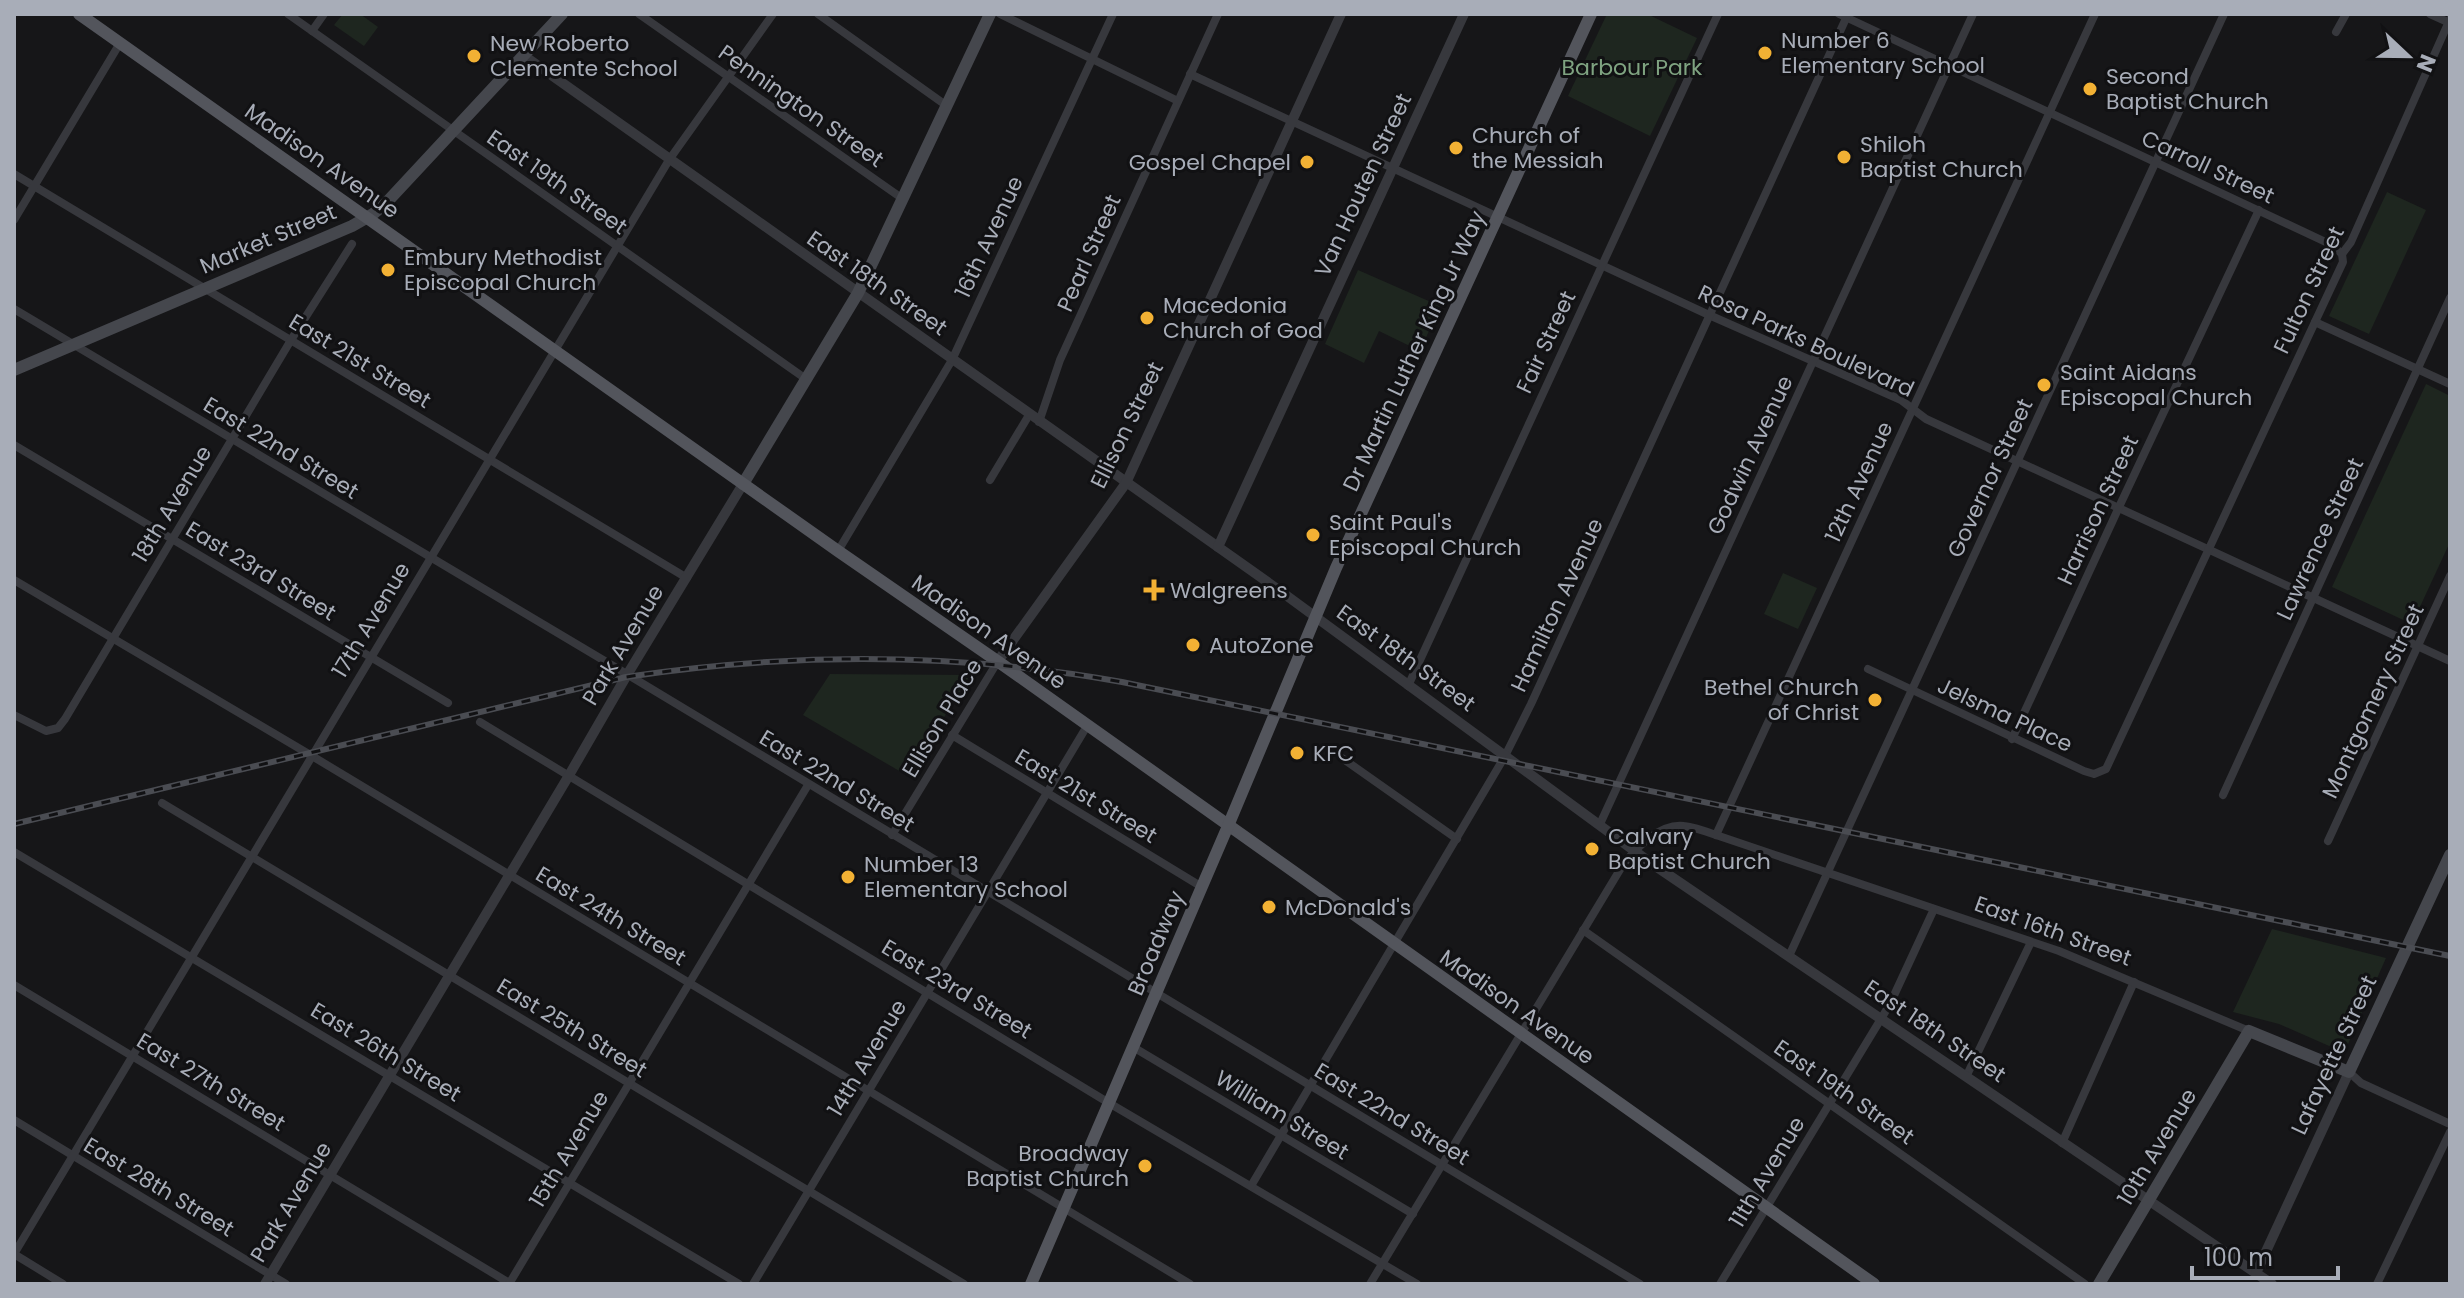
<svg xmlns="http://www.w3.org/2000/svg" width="2464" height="1298" viewBox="0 0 2464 1298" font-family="Poppins,sans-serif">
<rect width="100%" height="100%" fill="#161618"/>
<g fill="#1e261f">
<polygon points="343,14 360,14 378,27 364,46 334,25"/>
<polygon points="1607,14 1647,14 1697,38 1650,136 1568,96"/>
<polygon points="2387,192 2426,210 2369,334 2329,316"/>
<polygon points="1358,270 1440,306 1420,351 1379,331 1364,363 1325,344"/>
<polygon points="2426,384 2450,396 2450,542 2412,624 2332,587"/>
<polygon points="1783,573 1817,588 1798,629 1764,614"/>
<polygon points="830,674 970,675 908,776 803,715"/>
<polygon points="2272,929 2386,958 2348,1044 2336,1049 2279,1024 2233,1012"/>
</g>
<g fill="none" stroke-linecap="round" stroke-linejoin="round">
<g stroke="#37383d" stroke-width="8">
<polyline points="288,14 806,379"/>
<polyline points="639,14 903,199"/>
<polyline points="818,14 947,106"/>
<polyline points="1000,14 1178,101"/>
<polyline points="1839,14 2332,245 2342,254"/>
<polyline points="2430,14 2450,23"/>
<polyline points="312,31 324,14"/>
<polyline points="2336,32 2346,14"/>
<polyline points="1190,74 1709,315 1901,400 1926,419 2450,661"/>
<polyline points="14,174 687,578"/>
<polyline points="14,220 120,43"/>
<polyline points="14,309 630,676 1640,1284"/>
<polyline points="2315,322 2450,384"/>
<polyline points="1039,422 1060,360 1218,14"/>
<polyline points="14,445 448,703"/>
<polyline points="990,480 1029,415"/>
<polyline points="838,551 952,360 1113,14"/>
<polyline points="14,580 307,753 1190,1284"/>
<polyline points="1868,669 2084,771 2094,774 2106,769 2343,262 2342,254 2351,242 2450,19"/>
<polyline points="1408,686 1718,14"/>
<polyline points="14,715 46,731 58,728 65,719 291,340 352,244"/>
<polyline points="480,722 1109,1103 1417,1284"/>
<polyline points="952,735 1202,887"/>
<polyline points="2012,739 2119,507 2259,210"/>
<polyline points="1342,758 1457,839"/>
<polyline points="2223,795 2450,298"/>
<polyline points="162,803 964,1284"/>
<polyline points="1600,824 1973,14"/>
<polyline points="892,835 998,661"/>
<polyline points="1716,835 2095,14"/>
<polyline points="2328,841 2450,576"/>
<polyline points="14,852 739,1284"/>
<polyline points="1583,930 2085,1284"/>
<polyline points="1789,956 2224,14"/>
<polyline points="14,985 511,1284"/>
<polyline points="1133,1047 1413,1214"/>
<polyline points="2349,1072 2361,1083 2450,1124"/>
<polyline points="1966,1077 2031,942"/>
<polyline points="14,1120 286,1284"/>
<polyline points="2062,1143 2134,982"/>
<polyline points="1251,1186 1505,756 1531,704 1848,14"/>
<polyline points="14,1254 669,160 773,14"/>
<polyline points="14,1254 63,1284"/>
<polyline points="509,1284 808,785"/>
<polyline points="753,1284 1087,726"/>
<path d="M1370 1284 1624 863C1638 847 1660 823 1684 826 1694 827 1705 831 1716 835L2059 951 2249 1031"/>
<polyline points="1720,1284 1890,1004 1934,909"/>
<polyline points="2377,1284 2450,1132"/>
</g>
<g stroke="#37383d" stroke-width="10">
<polyline points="523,55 1283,593 1651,863 2272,1284"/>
<polyline points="1218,547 1464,14"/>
<polyline points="998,661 1126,483 1341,14"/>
<polyline points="2256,1273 2349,1072"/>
<polyline points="265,1284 568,777 627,675 743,484"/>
</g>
<g stroke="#45474d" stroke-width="12">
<polyline points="14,370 352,226 373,214 387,202 562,14"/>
<polyline points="743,484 858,293 990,14"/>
<polyline points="2099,1284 2249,1031 2349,1072 2450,855"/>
</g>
<g stroke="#53555c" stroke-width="12">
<polyline points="79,14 838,551 1003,665 1874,1284"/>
<polyline points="1031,1284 1228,826 1336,568 1591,14"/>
</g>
<defs>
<path id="rail" d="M14 824 626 677C793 652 955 652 1122 682L2450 956"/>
</defs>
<use href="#rail" stroke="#4a4c52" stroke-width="6"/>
<use href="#rail" stroke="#111113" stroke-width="3" stroke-dasharray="9" stroke-linecap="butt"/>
</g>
<g fill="#f2b134" stroke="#111113" stroke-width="3">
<circle cx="1765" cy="53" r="8"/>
<circle cx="474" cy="56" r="8"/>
<circle cx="2090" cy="89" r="8"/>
<circle cx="1456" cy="148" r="8"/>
<circle cx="1844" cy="157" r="8"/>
<circle cx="1307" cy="162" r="8"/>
<circle cx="388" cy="270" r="8"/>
<circle cx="1147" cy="318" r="8"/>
<circle cx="2044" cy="385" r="8"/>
<circle cx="1313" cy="535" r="8"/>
<path d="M1150 578h8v8h8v8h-8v8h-8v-8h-8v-8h8z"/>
<circle cx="1193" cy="645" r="8"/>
<circle cx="1875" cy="700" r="8"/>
<circle cx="1297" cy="753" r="8"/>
<circle cx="1592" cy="849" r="8"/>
<circle cx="848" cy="877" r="8"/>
<circle cx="1269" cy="907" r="8"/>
<circle cx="1145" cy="1166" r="8"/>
</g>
<g text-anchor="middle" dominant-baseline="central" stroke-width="6" stroke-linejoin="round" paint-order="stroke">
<g font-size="22" fill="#a8adb8" stroke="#111113" text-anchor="start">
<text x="1781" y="40">Number 6<tspan x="1781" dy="25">Elementary School</tspan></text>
<text x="490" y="43">New Roberto<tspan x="490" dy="25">Clemente School</tspan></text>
<text x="2106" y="76">Second<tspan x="2106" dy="25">Baptist Church</tspan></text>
<text x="1472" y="135">Church of<tspan x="1472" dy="25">the Messiah</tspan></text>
<text x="1860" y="144">Shiloh<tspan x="1860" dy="25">Baptist Church</tspan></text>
<text x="1291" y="162" text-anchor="end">Gospel Chapel</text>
<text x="404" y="257">Embury Methodist<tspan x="404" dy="25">Episcopal Church</tspan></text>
<text x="1163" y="305">Macedonia<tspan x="1163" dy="25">Church of God</tspan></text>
<text x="2060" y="372">Saint Aidans<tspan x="2060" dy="25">Episcopal Church</tspan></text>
<text x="1329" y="522">Saint Paul's<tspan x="1329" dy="25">Episcopal Church</tspan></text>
<text x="1170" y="590">Walgreens</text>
<text x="1209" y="645">AutoZone</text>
<text x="1859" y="687" text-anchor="end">Bethel Church<tspan x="1859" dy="25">of Christ</tspan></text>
<text x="1313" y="753">KFC</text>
<text x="1608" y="836">Calvary<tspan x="1608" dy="25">Baptist Church</tspan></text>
<text x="864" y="864">Number 13<tspan x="864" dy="25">Elementary School</tspan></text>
<text x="1285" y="907">McDonald's</text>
<text x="1129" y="1153" text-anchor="end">Broadway<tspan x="1129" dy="25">Baptist Church</tspan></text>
</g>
<g font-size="22" fill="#7fa381" stroke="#111113">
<text x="1632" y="67">Barbour Park</text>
</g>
<g font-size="22" fill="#a8adb8" stroke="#111113">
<text transform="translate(801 106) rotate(35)">Pennington Street</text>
<text transform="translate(322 161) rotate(35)">Madison Avenue</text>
<text transform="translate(2208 167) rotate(25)">Carroll Street</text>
<text transform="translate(557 182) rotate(35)">East 19th Street</text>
<text transform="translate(1363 185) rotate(-65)">Van Houten Street</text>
<text transform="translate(989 237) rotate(-65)">16th Avenue</text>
<text transform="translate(268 239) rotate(-23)">Market Street</text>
<text transform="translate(1089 253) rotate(-66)">Pearl Street</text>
<text transform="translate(877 283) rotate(35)">East 18th Street</text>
<text transform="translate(2309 290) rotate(-65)">Fulton Street</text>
<text transform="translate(1806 341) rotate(25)">Rosa Parks Boulevard</text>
<text transform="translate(1546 342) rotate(-65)">Fair Street</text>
<text transform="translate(1414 351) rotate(-65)">Dr Martin Luther King Jr Way</text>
<text transform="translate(360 361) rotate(31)">East 21st Street</text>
<text transform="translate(1127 425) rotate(-64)">Ellison Street</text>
<text transform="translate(281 448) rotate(31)">East 22nd Street</text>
<text transform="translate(1750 455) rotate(-65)">Godwin Avenue</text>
<text transform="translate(1990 478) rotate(-65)">Governor Street</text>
<text transform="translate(1859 482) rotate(-65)">12th Avenue</text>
<text transform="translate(172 504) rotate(-59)">18th Avenue</text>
<text transform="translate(2098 510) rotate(-65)">Harrison Street</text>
<text transform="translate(2320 539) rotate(-65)">Lawrence Street</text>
<text transform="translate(261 571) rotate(31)">East 23rd Street</text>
<text transform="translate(1557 605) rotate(-65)">Hamilton Avenue</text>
<text transform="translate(371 620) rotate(-59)">17th Avenue</text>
<text transform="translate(989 632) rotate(35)">Madison Avenue</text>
<text transform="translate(623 645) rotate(-59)">Park Avenue</text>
<text transform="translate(1406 658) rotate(36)">East 18th Street</text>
<text transform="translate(2373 701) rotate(-65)">Montgomery Street</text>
<text transform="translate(2005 715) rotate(25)">Jelsma Place</text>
<text transform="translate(942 718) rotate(-59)">Ellison Place</text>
<text transform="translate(837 781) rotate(31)">East 22nd Street</text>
<text transform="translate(1086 796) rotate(31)">East 21st Street</text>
<text transform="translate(611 916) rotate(31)">East 24th Street</text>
<text transform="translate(2053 931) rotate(20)">East 16th Street</text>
<text transform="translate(1156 943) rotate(-67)">Broadway</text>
<text transform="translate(957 989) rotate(31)">East 23rd Street</text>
<text transform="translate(1517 1007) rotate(35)">Madison Avenue</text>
<text transform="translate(572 1028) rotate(31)">East 25th Street</text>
<text transform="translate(1935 1031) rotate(34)">East 18th Street</text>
<text transform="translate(386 1052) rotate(31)">East 26th Street</text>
<text transform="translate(2334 1055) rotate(-65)">Lafayette Street</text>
<text transform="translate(867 1058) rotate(-59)">14th Avenue</text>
<text transform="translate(211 1082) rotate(31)">East 27th Street</text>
<text transform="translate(1844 1092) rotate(35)">East 19th Street</text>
<text transform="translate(1392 1114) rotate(31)">East 22nd Street</text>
<text transform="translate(1282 1115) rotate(31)">William Street</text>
<text transform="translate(2157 1147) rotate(-59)">10th Avenue</text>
<text transform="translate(569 1149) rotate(-59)">15th Avenue</text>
<text transform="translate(1767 1172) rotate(-59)">11th Avenue</text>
<text transform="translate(159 1187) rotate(31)">East 28th Street</text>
<text transform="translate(291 1202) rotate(-59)">Park Avenue</text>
</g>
</g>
<rect width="2464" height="1298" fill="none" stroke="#a8adb8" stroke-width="32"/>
<g transform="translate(2408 56) rotate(112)" stroke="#111113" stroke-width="6" paint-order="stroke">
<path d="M0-6L14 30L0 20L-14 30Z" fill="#a8adb8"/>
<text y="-12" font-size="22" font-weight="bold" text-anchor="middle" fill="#a8adb8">N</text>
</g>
<path d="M2192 1266v12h146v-12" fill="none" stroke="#a8adb8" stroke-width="4"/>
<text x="2204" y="1266" font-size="24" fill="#a8adb8" stroke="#111113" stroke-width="6" paint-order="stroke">100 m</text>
</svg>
